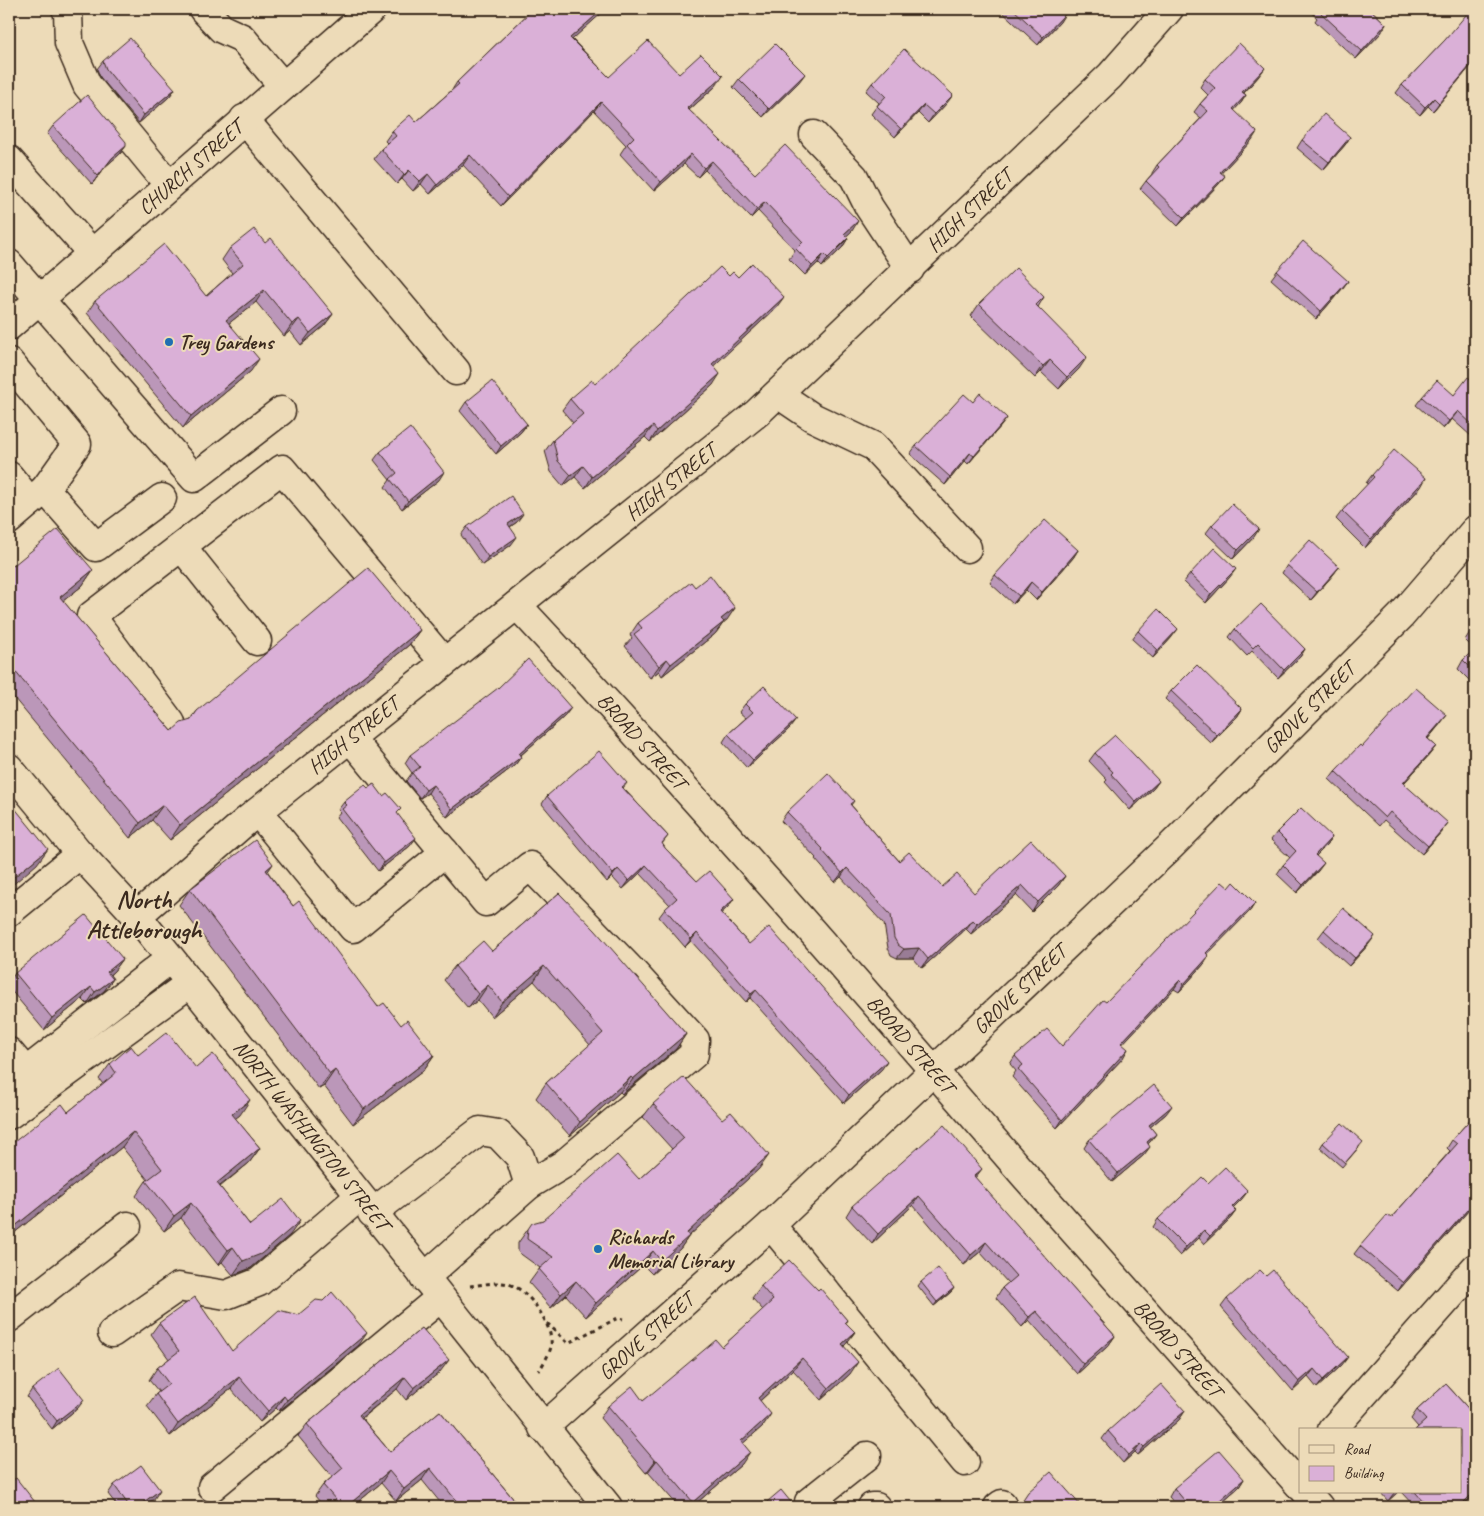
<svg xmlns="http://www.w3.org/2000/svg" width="1484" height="1516" viewBox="0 0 1484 1516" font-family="Caveat,sans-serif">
<rect width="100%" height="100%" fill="#eddbb8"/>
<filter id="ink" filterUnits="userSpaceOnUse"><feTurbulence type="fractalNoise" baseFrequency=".02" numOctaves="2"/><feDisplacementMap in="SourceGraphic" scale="10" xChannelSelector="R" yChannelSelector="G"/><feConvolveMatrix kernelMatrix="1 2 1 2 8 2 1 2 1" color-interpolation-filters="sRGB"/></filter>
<g filter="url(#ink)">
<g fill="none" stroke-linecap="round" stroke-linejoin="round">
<defs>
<g id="minor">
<polyline points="66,9 68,11 69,43 87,85 169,185"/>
<polyline points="203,9 222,29 242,38 283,86"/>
<polyline points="244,119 456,371"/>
<polyline points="814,135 854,177 869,207 910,269"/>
<polyline points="9,160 91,252"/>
<polyline points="9,264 194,478 281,411"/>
<path id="s1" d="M9 326 372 9"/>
<polyline points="9,362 77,444 45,489"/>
<polyline points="778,394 812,417 873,446 967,548"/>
<polyline points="9,476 30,502"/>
<polyline points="9,520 45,489 96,547 162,498"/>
<polyline points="182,547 257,641"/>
<path id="s2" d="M517 605C691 791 858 983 1025 1176 1116 1280 1209 1382 1300 1486"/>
<polyline points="171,723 91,616 282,469 444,662"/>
<polyline points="350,738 486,902 530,866 632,971 695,1040 694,1054 564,1164 529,1185"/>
<polyline points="258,812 353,928 445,852"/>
<polyline points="9,912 80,854"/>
<path id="s3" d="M137 916 246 821 757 413 1110 76 1169 9"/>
<polyline points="9,1052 26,1072"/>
<polyline points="9,1085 170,959"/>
<polyline points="9,1115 189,984"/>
<polyline points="372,1213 480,1131 498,1134 520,1157 529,1185 424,1278"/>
<polyline points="771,1225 965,1462"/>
<polyline points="9,1318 127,1226"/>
<polyline points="112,1333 178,1287 226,1295 259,1282 359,1197"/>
<path id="s4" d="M543 1428 771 1225 1171 846 1401 616 1475 530"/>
<polyline points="1332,1430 1475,1268"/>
<polyline points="212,1487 440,1298"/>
<polyline points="1306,1492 1319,1507"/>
<polyline points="809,1507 809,1502 867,1456"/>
<polyline points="872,1507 876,1507"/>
<polyline points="998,1507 1002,1504"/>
</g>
<g id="major">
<path id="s5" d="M9 768 80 854 137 916 608 1507"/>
</g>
</defs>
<use href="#minor" stroke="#3b2a1e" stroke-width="31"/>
<use href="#major" stroke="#3b2a1e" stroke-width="31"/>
<g stroke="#3b2a1e" stroke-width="3" stroke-dasharray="4 4" stroke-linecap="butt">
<path d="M470 1286C481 1285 497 1281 508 1284 529 1289 554 1326 551 1347 549 1355 543 1364 539 1371"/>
<polyline points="547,1323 568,1343 618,1318 623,1319"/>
</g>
<use href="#minor" stroke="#eddbb8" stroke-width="28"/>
<use href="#major" stroke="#eddbb8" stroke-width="28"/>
</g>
<g fill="#bb97b9" stroke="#3b2a1e">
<polygon points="533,9 606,9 604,11 572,39 609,77 679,74 716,86 689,110 755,174 852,231 846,236 848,238 842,248 822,267 818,263 805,275 789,259 795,250 758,211 751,218 705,170 698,177 684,164 654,191 620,154 626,145 594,111 501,206 463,165 430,194 421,184 413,191 402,179 397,184 374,159 381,149 388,144 385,141 392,131 416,122 452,90 457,82"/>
<polygon points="999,9 1061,9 1060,10 1060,22 1038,45"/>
<polygon points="1307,9 1370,9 1386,24 1381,33 1356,59 1315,21 1317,18"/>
<polygon points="1475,9 1475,61 1433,111 1428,106 1420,115 1396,93 1402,85"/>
<polygon points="103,61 175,89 169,97 139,123 100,77 97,69"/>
<polygon points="1259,76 1244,93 1246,95 1241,103 1234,110 1252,140 1221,173 1219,184 1178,226 1140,189 1146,181 1152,174 1152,173 1157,165 1201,118 1194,112 1200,104 1208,95 1200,87 1205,79"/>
<polygon points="739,79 799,82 763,117 733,87"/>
<polygon points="872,83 947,103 928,123 918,113 895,137 871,114 879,103 866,91"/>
<polygon points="53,126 126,146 120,154 106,166 92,184 47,134"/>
<polygon points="1350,137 1345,145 1323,170 1297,148 1302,140"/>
<polygon points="265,243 333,314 324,326 301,345 290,331 284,336 256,302 229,323 251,371 183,428 87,313 95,301 206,296 232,273 222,260 230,248"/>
<polygon points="1277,271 1348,281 1342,289 1316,319 1271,279"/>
<polygon points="729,276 738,277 776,308 713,366 713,385 650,442 645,437 585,488 575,477 563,486 551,472 545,451 553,440 573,423 562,410 570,399 595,384"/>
<polygon points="1044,297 1038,307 1079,369 1059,389 1041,372 1035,378 971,316 979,304"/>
<polygon points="1475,383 1475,431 1471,436 1452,419 1443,429 1416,405 1422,397 1454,395"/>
<polygon points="466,402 527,424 521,432 496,454 460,411"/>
<polygon points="973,402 1007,418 1001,426 968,464 965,461 945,485 910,454 916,446"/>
<polygon points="380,452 439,480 402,509 385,487 390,480 374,460"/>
<polygon points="1372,475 1421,487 1365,548 1336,519 1342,511 1368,484 1366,483"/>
<polygon points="517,522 510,527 511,545 482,565 461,535 467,527"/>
<polygon points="1212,525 1254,537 1233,559 1206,533"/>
<polygon points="1078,550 1073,558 1036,600 1026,590 1013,604 990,583 995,575"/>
<polygon points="1287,565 1339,567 1333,575 1311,600 1282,573"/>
<polygon points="9,569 93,570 82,586 63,601 172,731 190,721 197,711 420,630 409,645 170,840 152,820 130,838 9,692"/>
<polygon points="1190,574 1230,577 1206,603 1184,582"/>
<polygon points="695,587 735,608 715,634 662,676 659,671 650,678 625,646 632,638 630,635 638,623"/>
<polygon points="1475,627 1475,682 1473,684 1458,669 1463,660 1474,649 1465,640 1470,632"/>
<polygon points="1235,629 1305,649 1300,657 1278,678 1252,651 1247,656 1229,637"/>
<polygon points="1138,631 1172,637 1153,658 1132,639"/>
<polygon points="1171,691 1242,709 1237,717 1211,743 1165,699"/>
<polygon points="745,704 790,728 747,768 723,742 728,734 746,718 739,712"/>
<polygon points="565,716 520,756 521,757 515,765 447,817 428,793 420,798 406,781 412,773 405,763 410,755"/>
<polygon points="1441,723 1428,739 1436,746 1430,754 1404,783 1442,831 1422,854 1384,820 1379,826 1329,779 1335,771 1362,747"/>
<polygon points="1095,753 1159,781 1153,789 1130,810 1105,782 1107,780 1089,761"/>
<polygon points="627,783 623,788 668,836 662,844 665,848 697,881 728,907 721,913 749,944 882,1069 844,1103 750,998 746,1002 691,941 685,947 659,917 665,909 670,905 640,873 623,889 612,877 607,882 542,804 547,796"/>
<polygon points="368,788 398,815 410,846 378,871 336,817 340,812 338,810 344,802"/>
<polygon points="854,801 851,805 899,861 942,887 974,893 1065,876 1058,886 1032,912 1016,895 971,934 966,929 922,968 913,958 897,958 891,955 888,948 884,924 841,877 835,882 815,859 816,858 781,821 787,812"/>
<polygon points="1277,832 1332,837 1326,846 1316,856 1318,871 1297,893 1277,874 1283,865 1290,858 1271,840"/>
<polygon points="268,872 293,906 378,1007 401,1025 434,1055 423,1071 353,1124 324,1086 319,1089 179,905 190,889"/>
<polygon points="1229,888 1255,903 1250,911 1207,954 1209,956 1204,964 1179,992 1174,989 1122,1044 1123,1058 1057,1128 1012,1077 1016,1071 1010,1064 1015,1056 1062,1046 1106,1002"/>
<polygon points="559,893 686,1034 676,1049 622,1094 620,1092 570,1136 536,1098 546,1083 590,1045 534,981 492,1017 478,1000 468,1008 444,980 455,966 492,951"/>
<polygon points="1324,930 1369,944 1349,966 1318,938"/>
<polygon points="123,959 114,971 110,975 113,979 104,991 87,1004 82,999 44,1030 9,988 9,983 15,973"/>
<polygon points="138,1055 196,1068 240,1115 235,1118 260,1148 249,1163 220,1187 250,1225 290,1235 251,1268 233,1275 222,1262 218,1265 181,1218 164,1231 136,1196 146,1181 148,1180 122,1147 9,1237 9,1146 68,1112 103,1084 99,1079 110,1064"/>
<polygon points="653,1104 759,1169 721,1203 714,1213 689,1236 680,1249 652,1274 643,1265 586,1317 566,1295 551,1308 529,1283 540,1268 518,1252 518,1243 528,1229 543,1220 639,1179 672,1149 643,1117"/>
<polygon points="1166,1114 1150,1127 1156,1134 1148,1144 1144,1155 1112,1182 1084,1148 1089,1140"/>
<polygon points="1475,1114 1475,1203 1398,1291 1354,1254 1360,1246 1391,1218 1450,1151 1447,1148 1452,1140"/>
<polygon points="1323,1143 1360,1146 1342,1167 1320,1148"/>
<polygon points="975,1178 1115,1336 1108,1346 1077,1374 1029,1320 1022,1327 996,1298 1002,1288 1008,1283 980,1252 964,1265 913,1205 872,1244 846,1216 852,1206"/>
<polygon points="1208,1183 1242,1199 1233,1208 1236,1211 1230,1219 1204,1244 1199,1238 1180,1256 1153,1227 1158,1219"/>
<polygon points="921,1282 954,1288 951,1292 934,1306 918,1286"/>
<polygon points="761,1286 818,1290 847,1320 846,1322 846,1344 844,1346 850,1374 821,1400 793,1370 760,1401 763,1426 743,1443 742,1464 692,1507 679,1507 648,1472 646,1473 600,1418 608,1406 643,1401 722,1347 763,1310 752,1298"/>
<polygon points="1227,1299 1342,1365 1317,1388 1308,1377 1293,1391 1221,1307"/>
<polygon points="159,1323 232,1351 359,1345 279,1411 276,1408 260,1422 231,1389 170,1436 147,1406 156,1394 159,1392 149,1380 157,1368 169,1359 151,1334"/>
<polygon points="422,1328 440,1372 406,1400 397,1389 362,1418 390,1452 440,1411 520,1507 444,1507 422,1480 396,1501 381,1483 352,1507 324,1507 315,1496 323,1485 332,1477 298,1436 307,1424"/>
<polygon points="1446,1384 1475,1416 1475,1494 1461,1507 1416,1507 1402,1492 1460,1492 1460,1430 1415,1430 1418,1427 1411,1419 1417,1410"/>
<polygon points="32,1389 78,1408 52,1429 27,1397"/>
<polygon points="1185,1411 1179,1420 1138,1455 1135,1452 1123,1463 1102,1439 1108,1431"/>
<polygon points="1244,1479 1239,1487 1216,1507 1178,1507 1169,1497 1174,1488"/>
<polygon points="114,1485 154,1499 142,1507 118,1507 108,1494"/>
<polygon points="1380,1492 1398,1492 1388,1501"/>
</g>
<g fill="#997b96" stroke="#3b2a1e">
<polygon points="603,9 606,9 604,11 564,47 570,38"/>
<polygon points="1065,14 1060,22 1038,45 1043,37"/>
<polygon points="1386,24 1381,33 1356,59 1362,51"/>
<polygon points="1475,60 1475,61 1433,111 1439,103"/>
<polygon points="1265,68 1259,76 1237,100 1242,92"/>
<polygon points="805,74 799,82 763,117 769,109"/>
<polygon points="723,76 716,86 681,117 687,108"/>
<polygon points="175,89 169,97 139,123 144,115"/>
<polygon points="953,95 947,103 928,123 934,114"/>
<polygon points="1246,95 1241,103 1228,117 1233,109"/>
<polygon points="1434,98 1428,106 1420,115 1425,107"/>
<polygon points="601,102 594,111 501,206 508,197"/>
<polygon points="924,105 918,113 895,137 901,129"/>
<polygon points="1257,132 1252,140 1215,180 1220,172"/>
<polygon points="1350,137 1345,145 1323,170 1329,162"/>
<polygon points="126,146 120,154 106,166 92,184 112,158"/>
<polygon points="691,154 684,164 654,191 661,182"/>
<polygon points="470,155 463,165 430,194 437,185"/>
<polygon points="712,161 705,170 698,177 704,168"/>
<polygon points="409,170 402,179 397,184 404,175"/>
<polygon points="428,174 421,184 413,191 420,181"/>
<polygon points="1225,176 1219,184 1178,226 1184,218"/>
<polygon points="765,202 758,211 751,218 757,209"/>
<polygon points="858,221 852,231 838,244 844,234"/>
<polygon points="848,238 842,248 822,267 828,258"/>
<polygon points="824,254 818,263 805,275 812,266"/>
<polygon points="1348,281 1342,289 1316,319 1321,311"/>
<polygon points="264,290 256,302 218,332 226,320"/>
<polygon points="784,297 776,308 704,375 712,364"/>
<polygon points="333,314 324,326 301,345 310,333"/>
<polygon points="299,319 290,331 284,336 292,324"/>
<polygon points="1087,357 1079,369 1059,389 1067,377"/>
<polygon points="259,359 251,371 183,428 191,416"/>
<polygon points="1050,360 1041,372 1035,378 1043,366"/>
<polygon points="720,374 713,385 650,442 657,431"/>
<polygon points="1458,411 1452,419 1443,429 1449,421"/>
<polygon points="1007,418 1001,426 968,464 974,456"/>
<polygon points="527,424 521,432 496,454 501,446"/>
<polygon points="653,426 645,437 585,488 592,477"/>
<polygon points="970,453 965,461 945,485 950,477"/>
<polygon points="583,466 575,477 563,486 571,475"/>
<polygon points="444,472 439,480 402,509 408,501"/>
<polygon points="1426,478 1421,487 1365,548 1371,539"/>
<polygon points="523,514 517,522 502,532 508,524"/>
<polygon points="1259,529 1254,537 1233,559 1238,550"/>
<polygon points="517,537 511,545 482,565 488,557"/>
<polygon points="1078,550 1073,558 1036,600 1042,592"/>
<polygon points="1339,567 1333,575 1311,600 1317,592"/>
<polygon points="1236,569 1230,577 1206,603 1211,594"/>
<polygon points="93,570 82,586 49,612 60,597"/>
<polygon points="1031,582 1026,590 1013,604 1019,596"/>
<polygon points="735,608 727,620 712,631 721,619"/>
<polygon points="724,622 715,634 662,676 671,664"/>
<polygon points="1178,629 1172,637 1153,658 1158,650"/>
<polygon points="420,630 409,645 170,840 180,825"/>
<polygon points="1305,649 1300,657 1278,678 1284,670"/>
<polygon points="667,659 659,671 650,678 659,666"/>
<polygon points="571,708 565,716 513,762 519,754"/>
<polygon points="1242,709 1237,717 1211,743 1217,735"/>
<polygon points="1447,715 1441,723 1421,746 1427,738"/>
<polygon points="796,720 790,728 747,768 753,760"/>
<polygon points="1436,746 1430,754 1397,791 1403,783"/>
<polygon points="521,757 515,765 447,817 452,809"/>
<polygon points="1159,781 1153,789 1130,810 1136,802"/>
<polygon points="433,785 428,793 420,798 426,790"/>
<polygon points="163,805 152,820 130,838 140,823"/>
<polygon points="1448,823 1442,831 1422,854 1428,846"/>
<polygon points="1332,837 1326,846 1309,863 1315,855"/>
<polygon points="416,838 410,846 378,871 384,863"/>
<polygon points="48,849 37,864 9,888 9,881"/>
<polygon points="1324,863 1318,871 1297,893 1303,885"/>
<polygon points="273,864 262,880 266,870"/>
<polygon points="646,865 640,873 623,889 629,881"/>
<polygon points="847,868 841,877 835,882 842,873"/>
<polygon points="618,869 612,877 607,882 613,874"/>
<polygon points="1065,876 1058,886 1032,912 1038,902"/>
<polygon points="1022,885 1016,895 971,934 977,924"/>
<polygon points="734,899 728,907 714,920 720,912"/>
<polygon points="1255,903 1250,911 1201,961 1206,953"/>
<polygon points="973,920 966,929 922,968 928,959"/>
<polygon points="697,933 691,941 685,947 691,939"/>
<polygon points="1375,936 1369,944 1349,966 1355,958"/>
<polygon points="919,948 913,958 897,958 904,949"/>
<polygon points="1209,956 1204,964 1179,992 1184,984"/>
<polygon points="123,959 114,971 99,984 107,972"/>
<polygon points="544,966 534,981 492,1017 502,1002"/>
<polygon points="113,979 104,991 87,1004 95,992"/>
<polygon points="1180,980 1174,989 1116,1051 1121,1043"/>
<polygon points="488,985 478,1000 468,1008 478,994"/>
<polygon points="91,987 82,999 44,1030 52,1018"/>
<polygon points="756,990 750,998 746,1002 751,994"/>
<polygon points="686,1034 676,1049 622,1094 633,1079"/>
<polygon points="1128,1049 1123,1058 1057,1128 1062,1120"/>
<polygon points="434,1055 423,1071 353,1124 364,1109"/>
<polygon points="887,1061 882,1069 844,1103 849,1095"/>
<polygon points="335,1070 324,1086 319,1089 330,1074"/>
<polygon points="631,1077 620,1092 570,1136 580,1122"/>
<polygon points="250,1100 240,1115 222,1129 232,1114"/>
<polygon points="1172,1106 1166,1114 1143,1133 1149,1125"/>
<polygon points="133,1132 122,1147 9,1237 9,1231"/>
<polygon points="1156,1134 1150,1142 1141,1150 1147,1142"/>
<polygon points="1150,1147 1144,1155 1112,1182 1118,1173"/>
<polygon points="260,1148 249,1163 206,1197 217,1183"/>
<polygon points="769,1155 759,1169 721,1203 714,1213 689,1236 680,1249 652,1274 661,1261 722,1197"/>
<polygon points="982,1169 975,1178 974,1176"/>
<polygon points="1248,1191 1242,1199 1226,1215 1232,1207"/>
<polygon points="919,1196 913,1205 872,1244 878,1234"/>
<polygon points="1475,1201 1475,1203 1398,1291 1403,1283"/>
<polygon points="191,1203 181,1218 164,1231 174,1216"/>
<polygon points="1236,1211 1230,1219 1204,1244 1210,1236"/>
<polygon points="300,1221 290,1235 251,1268 233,1275 243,1261"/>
<polygon points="1204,1230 1199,1238 1180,1256 1186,1247"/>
<polygon points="986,1242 980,1252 964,1265 971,1255"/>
<polygon points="233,1247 222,1262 218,1265 228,1250"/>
<polygon points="653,1251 643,1265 586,1317 596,1303"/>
<polygon points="576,1281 566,1295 551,1308 561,1294"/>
<polygon points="954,1288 951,1292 934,1306 937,1302"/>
<polygon points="1036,1311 1029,1320 1022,1327 1029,1317"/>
<polygon points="855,1332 846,1344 834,1356 842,1344"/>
<polygon points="367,1333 359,1345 279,1411 287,1400"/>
<polygon points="1115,1336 1108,1346 1077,1374 1083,1364"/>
<polygon points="1348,1357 1342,1365 1317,1388 1323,1380"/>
<polygon points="802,1358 793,1370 750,1410 758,1398"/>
<polygon points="449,1360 440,1372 406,1400 414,1388"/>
<polygon points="858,1362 850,1374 821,1400 829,1388"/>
<polygon points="1314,1369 1308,1377 1293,1391 1299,1382"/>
<polygon points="239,1377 231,1389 170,1436 178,1424"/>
<polygon points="405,1377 397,1389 351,1426 359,1415"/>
<polygon points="284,1396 276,1408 260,1422 268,1411"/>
<polygon points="84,1400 78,1408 52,1429 57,1421"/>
<polygon points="1185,1411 1179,1420 1138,1455 1144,1447"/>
<polygon points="771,1414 763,1426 732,1453 741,1441"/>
<polygon points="1141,1444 1135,1452 1123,1463 1129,1455"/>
<polygon points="750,1452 742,1464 692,1507 689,1507 693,1502"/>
<polygon points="657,1460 648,1472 646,1473 655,1461"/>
<polygon points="430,1468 422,1480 396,1501 404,1489"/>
<polygon points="389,1471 381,1483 352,1507 346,1507"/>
<polygon points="1244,1479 1239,1487 1216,1507 1212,1507"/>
<polygon points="160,1490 154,1499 142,1507 137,1507"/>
<polygon points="1475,1491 1475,1494 1461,1507 1460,1506"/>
<polygon points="1395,1492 1398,1492 1388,1501 1394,1493"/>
</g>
<g fill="#dab0d7" stroke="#3b2a1e">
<polygon points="533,9 603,9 570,38 609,77 648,41 679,74 701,54 723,76 687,108 755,174 785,145 858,221 844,234 848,238 828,258 824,254 812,266 796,249 803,242 765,202 757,209 712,161 704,168 691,154 661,182 627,144 634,137 601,102 508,197 470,155 437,185 428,174 420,181 409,170 404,175 381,149 396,136 392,131 410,115 416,122 459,84 457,82"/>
<polygon points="1013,9 1060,9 1065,14 1043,37"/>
<polygon points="1322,9 1370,9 1386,24 1362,51 1321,13 1323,10"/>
<polygon points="1471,9 1475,9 1475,60 1439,103 1434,98 1425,107 1402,85 1445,40"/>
<polygon points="130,38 175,89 144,115 106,69 103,61"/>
<polygon points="1239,43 1265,68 1242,92 1246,95 1233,109 1257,132 1220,172 1225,176 1184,218 1146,181 1159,167 1157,165 1208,111 1200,104 1215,88 1205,79"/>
<polygon points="775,44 805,74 769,109 739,79"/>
<polygon points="904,49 953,95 934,114 924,105 901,129 877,106 886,96 872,83"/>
<polygon points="87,95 126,142 126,146 112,158 98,176 53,126"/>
<polygon points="1324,114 1350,137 1329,162 1302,140"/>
<polygon points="254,229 265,243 271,238 333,314 310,333 299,319 292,324 264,290 226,320 259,359 191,416 95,301 164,244 206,296 243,264 230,248"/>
<polygon points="1303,241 1348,281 1321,311 1277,271"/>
<polygon points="752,263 784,297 712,364 720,374 657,431 653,426 592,477 583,466 571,475 558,461 553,440 583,414 570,399 592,380 595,384 720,267 729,276 733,272 738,277"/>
<polygon points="1016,268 1044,297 1036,305 1087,357 1067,377 1050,360 1043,366 979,304"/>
<polygon points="1468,377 1475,383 1475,427 1458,411 1449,421 1422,397 1437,380 1454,395"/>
<polygon points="492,381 527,424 501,446 466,402"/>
<polygon points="980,393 1007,418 974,456 970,453 950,477 916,446 964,394 973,402"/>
<polygon points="410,428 444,472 408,501 390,479 397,473 380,452"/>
<polygon points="1394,450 1426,478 1371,539 1342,511 1374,477 1372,475"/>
<polygon points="511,496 523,514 508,524 517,537 488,557 467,527"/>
<polygon points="1232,504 1259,529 1238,550 1212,525"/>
<polygon points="1045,520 1078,550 1042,592 1031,582 1019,596 995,575"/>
<polygon points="58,529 93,570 60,597 172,731 181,723 191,720 197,711 368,568 420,630 180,825 163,805 140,823 9,664 9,569"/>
<polygon points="1310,540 1339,567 1317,592 1287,565"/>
<polygon points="1214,548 1236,569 1211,594 1190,574"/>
<polygon points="710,575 735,608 721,619 724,622 671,664 667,659 659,666 634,634 642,628 638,623 691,582 695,587"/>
<polygon points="1261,604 1305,649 1284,670 1258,643 1253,648 1235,629"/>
<polygon points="1158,609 1178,629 1158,650 1138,631"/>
<polygon points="1475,627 1475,637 1470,632"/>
<polygon points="1475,649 1475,672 1463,660"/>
<polygon points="528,659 571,708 519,754 521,757 452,809 433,785 426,790 412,773 420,767 410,755 498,688"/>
<polygon points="1197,665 1242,709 1217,735 1171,691"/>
<polygon points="764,686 796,720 753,760 728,734 753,712 745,704"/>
<polygon points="1416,688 1447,715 1427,738 1436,746 1403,783 1448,823 1428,846 1390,812 1385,818 1335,771 1360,745 1362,747"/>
<polygon points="1115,735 1159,781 1136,802 1111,774 1113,772 1095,753"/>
<polygon points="599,751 627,783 622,787 668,836 662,843 665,848 697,881 709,871 734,899 720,912 749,944 769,927 887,1061 849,1095 756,990 751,994 697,933 691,939 665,909 677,898 646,865 629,881 618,869 613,874 547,796"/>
<polygon points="828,773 854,801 850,804 899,861 909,852 942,887 957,874 974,893 1031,840 1065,876 1038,902 1022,885 977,924 973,920 928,959 919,948 904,949 898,945 894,938 891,915 847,868 842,873 822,850 823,849 787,812"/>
<polygon points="374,784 383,796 387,793 401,809 397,813 416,838 384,863 342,809 347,805 344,802 365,785 368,788"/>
<polygon points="9,801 48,849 9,881"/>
<polygon points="1301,808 1332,837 1315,855 1324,863 1303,885 1283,865 1296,851 1277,832"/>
<polygon points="255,840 273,864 266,870 293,906 299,901 378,1007 384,1003 401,1025 407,1020 434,1055 364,1109 335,1070 330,1074 190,889"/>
<polygon points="1222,882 1229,888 1234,882 1255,903 1206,953 1209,956 1184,984 1180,980 1121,1043 1128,1049 1062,1120 1018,1069 1023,1065 1015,1056 1047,1029 1062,1046 1103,1000 1106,1002"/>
<polygon points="559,893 595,930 686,1034 633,1079 631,1077 580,1122 546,1083 603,1033 544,966 502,1002 488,985 478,994 455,966 483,941 492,951"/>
<polygon points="1343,908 1375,936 1355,958 1324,930"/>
<polygon points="86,915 123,959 107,972 113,979 95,992 91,987 52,1018 15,973"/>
<polygon points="167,1032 196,1068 213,1054 250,1100 232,1114 260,1148 217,1183 250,1225 283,1199 300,1221 261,1254 243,1261 233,1247 228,1250 191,1203 174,1216 146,1181 162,1169 133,1132 9,1231 9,1146 62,1104 68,1112 116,1073 110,1064 131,1046 138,1055"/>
<polygon points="684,1077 722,1119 731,1112 769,1155 722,1197 724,1199 687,1233 689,1236 661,1261 653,1251 596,1303 576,1281 561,1294 539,1269 553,1257 527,1239 528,1229 532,1223 543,1220 617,1155 639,1179 684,1138 653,1104"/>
<polygon points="1154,1085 1172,1106 1149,1125 1156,1134 1147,1142 1150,1147 1118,1173 1089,1140"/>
<polygon points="1475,1114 1475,1201 1403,1283 1360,1246 1387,1215 1391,1218 1457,1144 1452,1140"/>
<polygon points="1342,1123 1363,1142 1345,1163 1323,1143"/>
<polygon points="944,1125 982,1169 974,1176 1115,1336 1083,1364 1036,1311 1029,1317 1002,1288 1016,1276 986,1242 971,1255 919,1196 878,1234 852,1206"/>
<polygon points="1225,1167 1248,1191 1232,1207 1236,1211 1210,1236 1204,1230 1186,1247 1158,1219 1202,1177 1208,1183"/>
<polygon points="789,1260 818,1290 820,1288 847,1320 845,1322 855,1332 842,1344 858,1362 829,1388 802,1358 758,1398 771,1414 741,1441 750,1452 693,1502 657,1460 655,1461 608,1406 632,1386 643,1401 716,1340 722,1347 773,1300 761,1286"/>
<polygon points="938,1268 954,1288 937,1302 921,1282"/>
<polygon points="1260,1270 1266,1276 1273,1270 1348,1357 1323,1380 1314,1369 1299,1382 1227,1299"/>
<polygon points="332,1292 367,1333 287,1400 284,1396 268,1411 239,1377 178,1424 156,1394 169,1384 157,1368 179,1351 159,1323 195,1297 232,1351 279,1310 298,1315 316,1300 323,1301"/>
<polygon points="422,1328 449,1360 414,1388 405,1377 359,1415 390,1452 440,1411 520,1507 455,1507 459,1504 430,1468 404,1489 389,1471 346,1507 342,1507 323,1485 343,1468 307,1424"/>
<polygon points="59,1368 84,1400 57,1421 32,1389"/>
<polygon points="1161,1384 1185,1411 1144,1447 1141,1444 1129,1455 1108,1431"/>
<polygon points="1446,1384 1475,1416 1475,1436 1474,1437 1475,1438 1475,1491 1460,1506 1461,1507 1429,1507 1415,1492 1460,1492 1460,1430 1415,1430 1426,1420 1417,1410"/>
<polygon points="1219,1450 1244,1479 1212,1507 1190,1507 1174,1488"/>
<polygon points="141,1465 160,1490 137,1507 130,1507 114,1485"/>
<polygon points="1051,1472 1082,1507 1011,1507 1022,1501 1028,1492"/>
<polygon points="9,1475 13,1480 16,1478 39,1507 9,1507"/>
<polygon points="781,1490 795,1507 761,1507"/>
</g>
</g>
<g fill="#1f6fb2" stroke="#eddbb8" stroke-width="2">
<circle cx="169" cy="342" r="5"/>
<circle cx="598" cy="1249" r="5"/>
</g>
<g text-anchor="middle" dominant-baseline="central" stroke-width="4" stroke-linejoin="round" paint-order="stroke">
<g font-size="21" fill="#3b2a1e" stroke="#eddbb8">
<text stroke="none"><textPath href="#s1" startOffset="241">CHURCH STREET</textPath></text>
<text stroke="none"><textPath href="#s3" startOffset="1092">HIGH STREET</textPath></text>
<text stroke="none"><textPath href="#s3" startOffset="688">HIGH STREET</textPath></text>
<text stroke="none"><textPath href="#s4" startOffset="1052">GROVE STREET</textPath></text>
<text stroke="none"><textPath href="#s3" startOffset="282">HIGH STREET</textPath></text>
<text stroke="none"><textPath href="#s2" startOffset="185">BROAD STREET</textPath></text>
<text stroke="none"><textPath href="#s4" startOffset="648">GROVE STREET</textPath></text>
<text stroke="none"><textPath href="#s2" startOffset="590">BROAD STREET</textPath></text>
<text stroke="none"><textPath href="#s5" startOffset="476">NORTH WASHINGTON STREET</textPath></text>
<text stroke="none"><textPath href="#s4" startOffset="138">GROVE STREET</textPath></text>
<text stroke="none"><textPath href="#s2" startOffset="995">BROAD STREET</textPath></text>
</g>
<g font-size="21" font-weight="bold" fill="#3b2a1e" stroke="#eddbb8" text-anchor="start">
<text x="179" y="342">Trey Gardens</text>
<text x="608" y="1237">Richards<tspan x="608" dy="24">Memorial Library</tspan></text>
</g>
<g font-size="26" font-weight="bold" fill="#3b2a1e" stroke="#eddbb8">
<text x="144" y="899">North<tspan x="144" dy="30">Attleborough</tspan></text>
</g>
</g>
<rect width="1484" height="1516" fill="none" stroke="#eddbb8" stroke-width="30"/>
<rect x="15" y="15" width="1454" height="1486" fill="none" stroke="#3b2a1e" stroke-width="2" filter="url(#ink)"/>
<rect x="1299" y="1428" width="162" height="65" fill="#eddbb8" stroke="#a6947a"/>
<rect x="1309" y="1445" width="25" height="8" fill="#eddbb8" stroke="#a6947a"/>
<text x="1344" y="1454" font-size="15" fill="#3b2a1e">Road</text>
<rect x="1309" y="1466" width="25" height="15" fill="#dab0d7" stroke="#a6947a"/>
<text x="1344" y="1478" font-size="15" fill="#3b2a1e">Building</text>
</svg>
